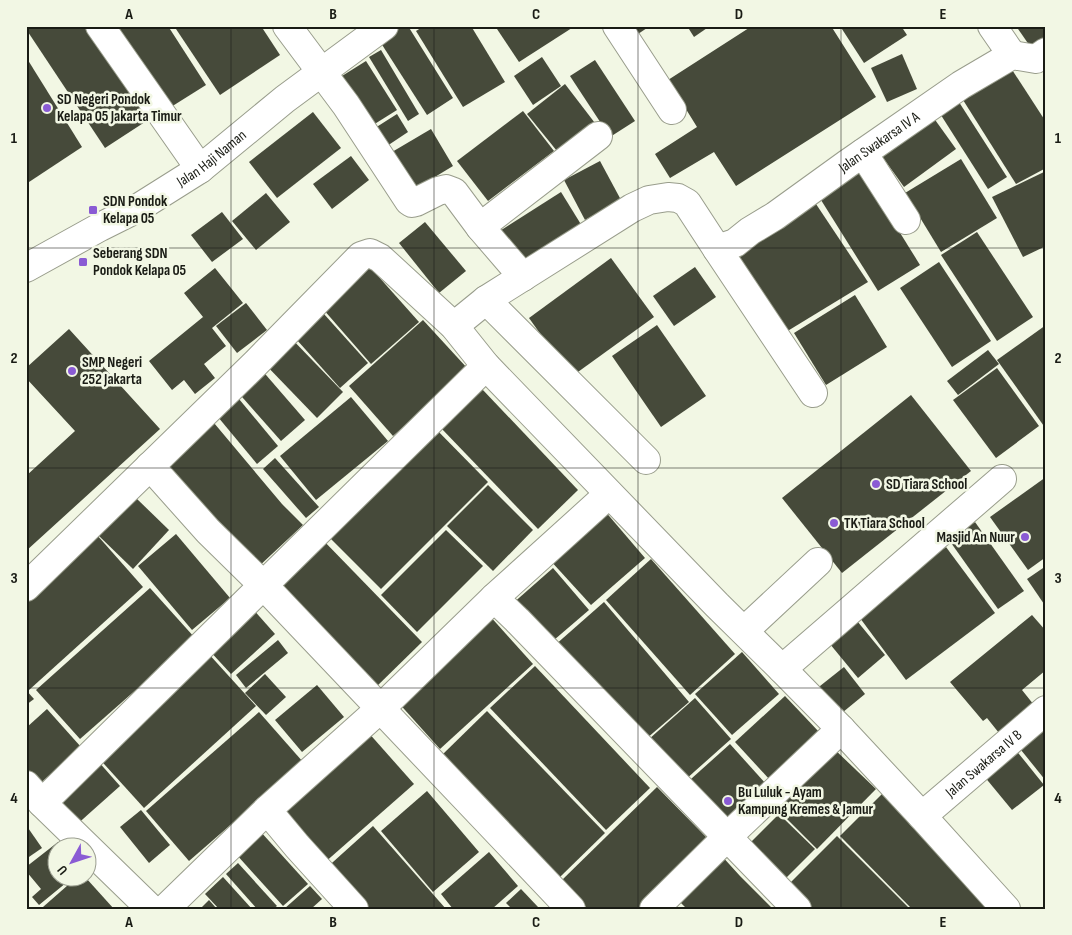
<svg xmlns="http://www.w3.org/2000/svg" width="1072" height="935" viewBox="0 0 1072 935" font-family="'Sofia Sans Condensed',sans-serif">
<rect width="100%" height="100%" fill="#f2f7e4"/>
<g fill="#464a3a">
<polygon points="26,26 86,26 148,120 105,148 26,29"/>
<polygon points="108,26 168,26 206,85 163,112"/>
<polygon points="174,26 261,26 280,55 220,95"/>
<polygon points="401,26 408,26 453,98 427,115 379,40"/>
<polygon points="424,26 471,26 505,82 463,107 416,31"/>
<polygon points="495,26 575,26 519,62"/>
<polygon points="633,26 650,26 638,34"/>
<polygon points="687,26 710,26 694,37"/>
<polygon points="752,26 831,26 876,97 736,186 714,152 670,178 655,154 697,127 668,80"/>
<polygon points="840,26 901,26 907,35 864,63"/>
<polygon points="1016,26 1046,26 1046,44 1034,52"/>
<polygon points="381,50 419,114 408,121 369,57"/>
<polygon points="902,54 917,89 887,102 871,68"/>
<polygon points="26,57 82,147 26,184"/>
<polygon points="542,57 561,86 533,105 514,76"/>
<polygon points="595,60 635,121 610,137 570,76"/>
<polygon points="366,61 397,110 373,125 342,76"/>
<polygon points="1007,62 1046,122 1046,168 1016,184 958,92"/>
<polygon points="565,84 598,127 561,156 527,114"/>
<polygon points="957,99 1007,177 988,189 939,112"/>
<polygon points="523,111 554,151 488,201 457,161"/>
<polygon points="313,112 341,148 277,198 249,162"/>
<polygon points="397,114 408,132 387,146 375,128"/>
<polygon points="933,117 956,149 904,187 881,155"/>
<polygon points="431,129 453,166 415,189 392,152"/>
<polygon points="351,156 369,180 332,209 313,184"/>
<polygon points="961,159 997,218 941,252 905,193"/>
<polygon points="600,161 621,200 585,220 564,180"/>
<polygon points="858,165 920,265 878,291 816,192"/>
<polygon points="1046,171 1046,246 1023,257 992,197"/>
<polygon points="561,192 582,226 517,268 495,234"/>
<polygon points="266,193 290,222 256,250 232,221"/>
<polygon points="814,201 868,282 781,335 731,252"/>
<polygon points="222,212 243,239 212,262 191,235"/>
<polygon points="425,222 466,271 439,293 399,243"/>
<polygon points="977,232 1033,317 997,341 941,255"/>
<polygon points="611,258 654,317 571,377 529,318"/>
<polygon points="939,262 991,341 952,367 900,288"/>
<polygon points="370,267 419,322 371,364 323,309"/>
<polygon points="695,267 716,297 674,326 653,296"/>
<polygon points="215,268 243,303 212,328 226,346 204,364 215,378 195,394 184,380 172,390 149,361 203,317 207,322 184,293"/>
<polygon points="855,295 887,347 826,385 794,333"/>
<polygon points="246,303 267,330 237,353 216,326"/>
<polygon points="315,304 368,363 340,388 288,330"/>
<polygon points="423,320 468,369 393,436 349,386"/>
<polygon points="657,325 706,396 661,427 612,356"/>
<polygon points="1046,325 1046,429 997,360"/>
<polygon points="69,329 160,429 26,551 26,476 75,431 26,378 26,368"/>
<polygon points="288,335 343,392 317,418 262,361"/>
<polygon points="988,350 999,364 958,395 947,381"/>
<polygon points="260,368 305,420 281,441 235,389"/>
<polygon points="997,368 1039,426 996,458 953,400"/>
<polygon points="482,389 578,490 538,529 441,428"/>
<polygon points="234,393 278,446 257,464 213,411"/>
<polygon points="911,395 971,471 842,573 782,498"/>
<polygon points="351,397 388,441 316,500 280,456"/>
<polygon points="209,417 282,504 303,525 256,569 155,463"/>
<polygon points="429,422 488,482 381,589 322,530"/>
<polygon points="275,458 319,507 306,518 263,469"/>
<polygon points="1046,477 1046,557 1028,570 990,517"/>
<polygon points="488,485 533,530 493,571 447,526"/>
<polygon points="135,497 169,530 133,569 98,535"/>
<polygon points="604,510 645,558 591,605 549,559"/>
<polygon points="975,522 1024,591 998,609 949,540"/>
<polygon points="446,530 483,566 417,632 381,595"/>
<polygon points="176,534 230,598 192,630 138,566"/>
<polygon points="97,535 143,587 29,690 26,687 26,598"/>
<polygon points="320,537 422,642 373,690 271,586"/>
<polygon points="946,547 995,613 906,680 857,614"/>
<polygon points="651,559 735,654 690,695 606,600"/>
<polygon points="1046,566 1046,607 1027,579"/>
<polygon points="553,568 589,610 547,646 511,605"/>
<polygon points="150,588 195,638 80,739 36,690"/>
<polygon points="604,602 689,702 639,745 554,646"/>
<polygon points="253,609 275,634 231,674 208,649"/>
<polygon points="489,615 533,664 440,749 396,700"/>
<polygon points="1032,615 1046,631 1046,670 1022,690 1038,710 1003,738 987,718 983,721 950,682"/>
<polygon points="853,616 885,655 858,678 825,638"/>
<polygon points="278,640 288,653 246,688 236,675"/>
<polygon points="207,652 256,706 144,808 95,754"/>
<polygon points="742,652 779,694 732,735 695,694"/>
<polygon points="535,666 650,788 606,830 490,708"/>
<polygon points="844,667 865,694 837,717 815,690"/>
<polygon points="265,674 286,697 266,715 245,693"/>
<polygon points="317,685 344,717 302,752 275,720"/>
<polygon points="26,690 34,699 26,705"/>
<polygon points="785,696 820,733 770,780 735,742"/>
<polygon points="695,698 731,739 685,780 648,740"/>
<polygon points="47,709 81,747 34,789 26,781 26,728"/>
<polygon points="487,711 605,833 560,877 442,755"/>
<polygon points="259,712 303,762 189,861 146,811"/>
<polygon points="1046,716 1046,781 1013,740"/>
<polygon points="367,731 414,784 323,864 277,811"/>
<polygon points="730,744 766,784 727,819 691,779"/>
<polygon points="1011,744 1044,785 1012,810 979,770"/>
<polygon points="832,747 876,789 817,849 774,806"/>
<polygon points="97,760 120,786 74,827 51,801"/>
<polygon points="657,787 710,841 641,909 588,909 561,881"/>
<polygon points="427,791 479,852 433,892 381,831"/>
<polygon points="884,792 1000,909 912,909 840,836"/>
<polygon points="141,810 170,845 149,863 120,827"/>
<polygon points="779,814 815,849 785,879 749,844"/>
<polygon points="26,825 42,848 26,859"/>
<polygon points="373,826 446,909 357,909 323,871"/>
<polygon points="260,831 308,884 283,906 236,854"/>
<polygon points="837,836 910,909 811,909 788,885"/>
<polygon points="58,842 62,848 58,848 58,878 72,878 39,905 32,897 41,889 26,871 26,867"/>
<polygon points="489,852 518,886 492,909 453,909 441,894"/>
<polygon points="720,854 740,876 773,909 687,909 675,897"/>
<polygon points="238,863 277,906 273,909 257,909 226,874"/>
<polygon points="223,877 252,909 219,909 205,894"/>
<polygon points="76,878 86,878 114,909 45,909 43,907"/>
<polygon points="310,886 322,899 311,909 284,909"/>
<polygon points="521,889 538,907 537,909 512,909 506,903"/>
<polygon points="209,900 217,909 200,909"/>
</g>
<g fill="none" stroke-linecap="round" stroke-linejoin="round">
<defs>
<g id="minor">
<polyline points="100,26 200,169"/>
<polyline points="287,26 346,105 409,201 412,203 416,202 438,191 446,189 454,192 480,227 523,277"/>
<polyline points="617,26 672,110"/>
<polyline points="992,26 1012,55"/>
<polyline points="863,153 906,220"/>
<polyline points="480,227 598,136"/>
<path id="s1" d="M717 249 735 243 750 231 775 216 847 164 961 85 1012 55 1036 59 1046 52"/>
<path id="s2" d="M26 268 100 227 138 208 200 169 285 99 384 26"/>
<polyline points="486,300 646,460"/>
<polyline points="454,326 486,300 632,208 649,200 668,197 678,198 687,203 717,249 813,393"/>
<polyline points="150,466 208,531 263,585 571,909"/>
<polyline points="26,587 256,363 361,256 370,253 380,258 454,326 486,366 717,605 782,669 841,729 922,816 1006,909"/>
<polyline points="494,598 517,620 797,909"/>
<polyline points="744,631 818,562"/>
<polyline points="782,669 1002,479"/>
<polyline points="26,785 42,803 151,909"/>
<polyline points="42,803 486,366"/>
<polyline points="267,810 297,846 354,909"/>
<path id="s3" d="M922 816 1046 710"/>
<polyline points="165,909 267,810 381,708 494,598 609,494"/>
<polyline points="654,909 727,837 841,729"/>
</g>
</defs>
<use href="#minor" stroke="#999d8c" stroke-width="30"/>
<use href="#minor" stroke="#fff" stroke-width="28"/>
</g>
<path fill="none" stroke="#1a1c15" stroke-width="1" stroke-opacity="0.55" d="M231 26V909M434 26V909M638 26V909M841 26V909M26 248H1046M26 468H1046M26 688H1046"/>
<g fill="#8a5bd4" stroke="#f2f7e4" stroke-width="2">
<circle cx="47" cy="108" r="5"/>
<rect x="88" y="205" width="10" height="10" rx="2.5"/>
<rect x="78" y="257" width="10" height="10" rx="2.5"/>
<circle cx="72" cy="371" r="5"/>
<circle cx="876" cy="484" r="5"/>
<circle cx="834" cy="523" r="5"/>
<circle cx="1025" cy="537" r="5"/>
<circle cx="728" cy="801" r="5"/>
</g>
<g text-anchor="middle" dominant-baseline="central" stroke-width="5" stroke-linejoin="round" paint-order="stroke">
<g font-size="15" font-weight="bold" fill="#1a1c15" stroke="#f2f7e4" text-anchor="start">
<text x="57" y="99">SD Negeri Pondok<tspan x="57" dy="17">Kelapa 05 Jakarta Timur</tspan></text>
<text x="103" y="201">SDN Pondok<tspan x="103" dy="17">Kelapa 05</tspan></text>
<text x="93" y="253">Seberang SDN<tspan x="93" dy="17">Pondok Kelapa 05</tspan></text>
<text x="82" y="362">SMP Negeri<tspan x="82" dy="17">252 Jakarta</tspan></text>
<text x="886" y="484">SD Tiara School</text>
<text x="844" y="523">TK Tiara School</text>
<text x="1015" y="537" text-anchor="end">Masjid An Nuur</text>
<text x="738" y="792">Bu Luluk - Ayam<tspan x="738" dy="17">Kampung Kremes &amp; Jamur</tspan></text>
</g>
<g font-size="15" fill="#1a1c15" stroke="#f2f7e4">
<text stroke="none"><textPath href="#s1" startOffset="195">Jalan Swakarsa IV A</textPath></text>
<text stroke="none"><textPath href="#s2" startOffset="216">Jalan Haji Naman</textPath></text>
<text stroke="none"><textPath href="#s3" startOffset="81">Jalan Swakarsa IV B</textPath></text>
</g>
</g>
<rect width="1072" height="935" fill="none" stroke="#f2f7e4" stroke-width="55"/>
<g transform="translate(72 862) rotate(230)"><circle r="24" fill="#f2f7e4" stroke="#9c9f91"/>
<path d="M0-4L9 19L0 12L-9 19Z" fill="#8a5bd4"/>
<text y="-8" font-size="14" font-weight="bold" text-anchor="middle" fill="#1a1c15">U</text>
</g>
<rect x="28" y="28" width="1016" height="880" fill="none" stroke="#1a1c15" stroke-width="2"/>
<g font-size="16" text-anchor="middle" font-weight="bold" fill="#1a1c15">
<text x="129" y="19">A</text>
<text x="333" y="19">B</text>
<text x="536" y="19">C</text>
<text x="739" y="19">D</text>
<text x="943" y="19">E</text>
<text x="14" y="143">1</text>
<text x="1058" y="143">1</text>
<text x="14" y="363">2</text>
<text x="1058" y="363">2</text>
<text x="14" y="583">3</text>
<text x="1058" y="583">3</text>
<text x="14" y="803">4</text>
<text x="1058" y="803">4</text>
<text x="129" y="927">A</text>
<text x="333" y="927">B</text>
<text x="536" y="927">C</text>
<text x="739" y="927">D</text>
<text x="943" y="927">E</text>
</g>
</svg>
